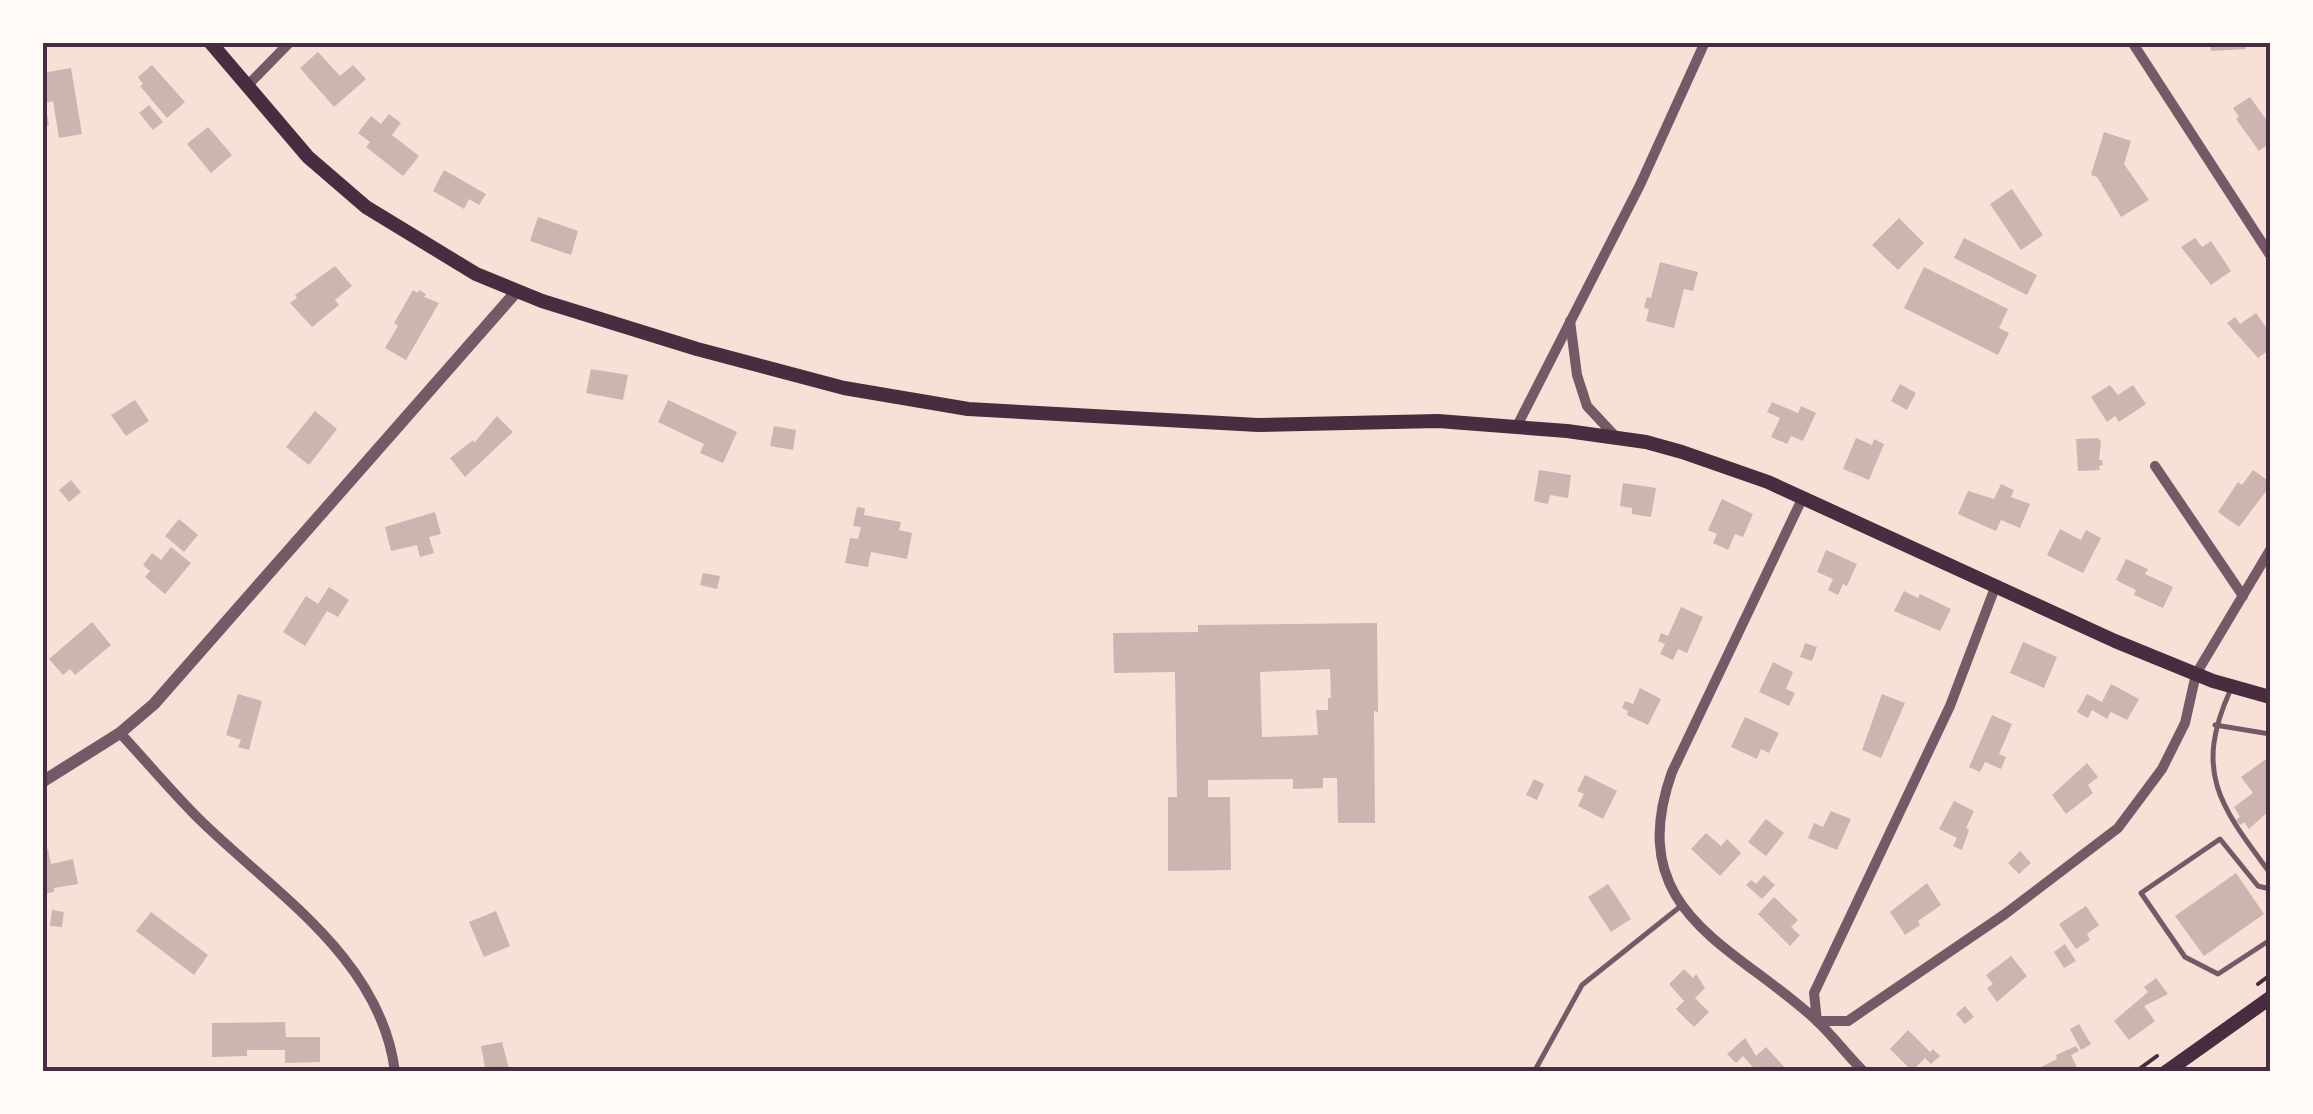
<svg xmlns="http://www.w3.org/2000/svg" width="2313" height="1114" viewBox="0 0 2313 1114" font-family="Literata,serif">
<rect width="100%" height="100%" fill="#f7e1d7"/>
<g fill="#ccb4b1" fill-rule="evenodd">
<polygon points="2210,42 2245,42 2246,49 2211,51"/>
<polygon points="318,52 340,76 353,65 366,79 334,107 300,68"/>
<polygon points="152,65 185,102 167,118 140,86 143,84 138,77"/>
<polygon points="71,68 82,134 59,138 53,101 45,103 49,125 42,127 42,73"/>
<polygon points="2250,97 2270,125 2270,143 2259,151 2236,119 2239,117 2233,108"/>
<polygon points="149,105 163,122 153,130 139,113"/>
<polygon points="389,114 401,123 392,135 419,156 403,176 366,147 370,142 358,133 371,116 381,124"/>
<polygon points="208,127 232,155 211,173 187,144"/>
<polygon points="2104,132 2131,141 2124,164 2149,200 2121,217 2097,177 2091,175"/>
<polygon points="444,170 486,194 479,205 469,199 464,209 433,191"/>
<polygon points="2012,189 2043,235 2021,250 1990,204"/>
<polygon points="538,217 578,231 571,255 530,241"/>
<polygon points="1899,218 1924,243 1898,270 1872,245"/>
<polygon points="1964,238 2037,275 2027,295 1954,258"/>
<polygon points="2195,238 2202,247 2211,241 2231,271 2211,285 2181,247"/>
<polygon points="1660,262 1698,272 1693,291 1684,289 1674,328 1646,321 1649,309 1644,308 1647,297 1651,298"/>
<polygon points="335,266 352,286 335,300 339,305 312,327 290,303 297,298 295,295"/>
<polygon points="1924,267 2008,309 1999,328 2009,333 1998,355 1904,308"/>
<polygon points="413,290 418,293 419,290 426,294 424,297 439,303 406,360 385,348 398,326 394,323"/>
<polygon points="2256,313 2270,333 2270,349 2258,358 2227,323 2235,317 2240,324"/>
<polygon points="591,369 628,375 623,400 586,393"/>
<polygon points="1900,384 1916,393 1907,410 1891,401"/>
<polygon points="2110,385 2118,395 2133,385 2146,404 2119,422 2115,416 2107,422 2091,397"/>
<polygon points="135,400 149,421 126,436 111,415"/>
<polygon points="668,400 737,432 723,463 700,453 704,444 658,422"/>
<polygon points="1772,402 1798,413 1801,406 1816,413 1803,441 1791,436 1787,444 1771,437 1780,418 1767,412"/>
<polygon points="315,411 337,429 309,465 286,447"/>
<polygon points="497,416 513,432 465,477 450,458 473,440 474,443"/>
<polygon points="774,426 796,430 793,450 770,446"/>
<polygon points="1856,438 1872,445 1874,439 1884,444 1869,480 1843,469"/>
<polygon points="2098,438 2101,441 2099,460 2102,460 2103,465 2099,466 2100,470 2078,471 2076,439"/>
<polygon points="1539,470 1571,475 1568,498 1550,495 1548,504 1534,501"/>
<polygon points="2253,470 2270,482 2270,486 2239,527 2218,512 2238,482 2242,485"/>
<polygon points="71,480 81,492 69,502 59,490"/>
<polygon points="1623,483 1656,488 1651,517 1632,514 1632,508 1620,506"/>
<polygon points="2001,484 2014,490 2011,497 2030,504 2020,528 2001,520 1996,531 1958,514 1968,491 1994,499"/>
<polygon points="1722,499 1753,514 1743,537 1735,534 1728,550 1713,543 1717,534 1708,530"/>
<polygon points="857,507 865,508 864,515 901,522 899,530 912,533 907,559 871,552 868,567 845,563 850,538 858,539 861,527 853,526"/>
<polygon points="435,512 441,534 429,537 434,553 420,557 417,545 391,551 385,527"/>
<polygon points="179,519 198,535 184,552 165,536"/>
<polygon points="2060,529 2081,540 2086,530 2101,538 2083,573 2047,555"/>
<polygon points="171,547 191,563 165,594 145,577 150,571 143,565 152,553 161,560"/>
<polygon points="1826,550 1857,564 1847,586 1843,584 1838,595 1828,590 1833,579 1817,572"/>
<polygon points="2126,559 2148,569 2145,574 2173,587 2163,608 2134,595 2136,590 2116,580"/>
<polygon points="703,573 720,576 717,589 700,585"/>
<polygon points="329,587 349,600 338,617 327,611 305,646 283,632 306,596 318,604"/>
<polygon points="1904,591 1918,598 1920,594 1951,609 1940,631 1894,611"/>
<polygon points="1681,607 1703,617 1687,653 1678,649 1673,660 1660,654 1665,644 1658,641 1661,633 1668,636"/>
<polygon points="92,622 111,645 75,675 70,669 63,675 49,659"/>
<path d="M1377 623 1378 712 1374 711 1375 823H1338L1337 778H1323V788L1293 789V779L1208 780V797H1230L1231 870 1168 871V797H1177L1175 672 1114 673 1113 633 1198 632V625ZM1330 669 1331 698H1328V710H1316L1318 735 1262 737 1260 672Z"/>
<polygon points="2023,642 2057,657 2044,688 2010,673"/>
<polygon points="1805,643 1817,647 1812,661 1800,657"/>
<polygon points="1773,662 1793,672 1786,689 1795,693 1789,706 1759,692"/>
<polygon points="2111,684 2139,699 2127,720 2111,712 2107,719 2092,710 2088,718 2077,712 2087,694 2102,702"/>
<polygon points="1640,688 1661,699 1648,725 1627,715 1628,711 1622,708 1625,701 1633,704"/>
<polygon points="238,694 262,701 249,750 238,747 241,740 226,735"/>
<polygon points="1882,694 1905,703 1881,758 1862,750"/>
<polygon points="1992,715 2012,724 1999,754 2006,757 2001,769 1985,762 1980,772 1969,767"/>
<polygon points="1745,717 1779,733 1769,753 1761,749 1757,759 1731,747"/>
<polygon points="2266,759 2270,765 2270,810 2249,829 2244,822 2240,825 2236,820 2240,817 2234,807 2253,793 2241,777"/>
<polygon points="2087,763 2098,777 2088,785 2093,793 2066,814 2052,795"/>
<polygon points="1585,775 1617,791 1603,819 1578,806 1584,794 1577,791"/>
<polygon points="1534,779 1544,784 1537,800 1526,795"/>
<polygon points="1954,801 1974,811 1966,828 1969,830 1962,850 1953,846 1957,838 1939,829"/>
<polygon points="1831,811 1851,819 1837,850 1808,838 1814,823 1823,827"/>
<polygon points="1766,819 1784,833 1766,856 1748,842"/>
<polygon points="1706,833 1721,846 1727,839 1741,853 1720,876 1691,849"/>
<polygon points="48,849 51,864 73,859 78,884 54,888 54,892 42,894 42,851"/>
<polygon points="2020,851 2031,863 2019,874 2008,863"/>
<polygon points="2236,873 2264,914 2204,956 2175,916"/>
<polygon points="1764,875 1775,885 1762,899 1746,885 1751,880 1756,884"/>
<polygon points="1927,883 1941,905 1918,921 1920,925 1905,935 1890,912"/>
<polygon points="1608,884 1631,919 1611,932 1588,897"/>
<polygon points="1774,897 1798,920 1791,927 1800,935 1790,946 1758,914"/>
<polygon points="2086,906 2099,925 2087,934 2090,940 2076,949 2059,924"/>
<polygon points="52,910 64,912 62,927 50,926"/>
<polygon points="496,911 510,946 484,957 469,922"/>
<polygon points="151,912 208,955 194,975 136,931"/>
<polygon points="2065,944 2076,961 2064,968 2054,952"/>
<polygon points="2011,956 2027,976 1997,1002 1987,988 1993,984 1986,975"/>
<polygon points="1684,969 1693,978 1696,974 1705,988 1695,998 1709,1012 1694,1027 1676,1009 1684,1001 1669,984"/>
<polygon points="2156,978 2168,994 2144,1006 2155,1021 2129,1040 2114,1021 2148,992 2144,987"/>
<polygon points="1965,1006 1974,1017 1965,1024 1956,1014"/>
<polygon points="285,1022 286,1037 320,1037 320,1062 285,1063 285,1050 247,1050 247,1056 212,1057 212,1023"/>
<polygon points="2079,1024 2091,1044 2081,1050 2070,1029"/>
<polygon points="1908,1030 1930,1052 1933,1049 1940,1056 1931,1064 1925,1058 1912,1071 1890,1049"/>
<polygon points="1745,1038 1756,1056 1766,1047 1787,1070 1757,1072 1743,1056 1736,1063 1727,1054"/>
<polygon points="502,1042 510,1072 486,1072 481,1046"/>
<polygon points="2076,1046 2079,1051 2071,1055 2079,1072 2043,1072 2041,1067 2057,1059 2056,1055"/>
</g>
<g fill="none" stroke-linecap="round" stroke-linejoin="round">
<g stroke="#4a2c40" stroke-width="4">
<polyline points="2258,984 2270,975"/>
<polyline points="2135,1072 2157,1056"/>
</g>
<g stroke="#755966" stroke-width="5">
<path d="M2230 691C2193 773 2221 807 2270 873"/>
<polyline points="2215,725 2270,734"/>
<polyline points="2270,889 2258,886 2220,839 2141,893 2185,957 2218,974 2270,940"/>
<polyline points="1534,1072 1582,985 1681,906"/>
</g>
<g stroke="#755966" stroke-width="10">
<polyline points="2132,42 2270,255"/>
<polyline points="247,86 290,42"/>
<polyline points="1570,321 1577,375 1587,406 1615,436"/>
<polyline points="1517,426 1640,185 1705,42"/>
<polyline points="2155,466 2243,596"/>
<path d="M1803 497 1672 772C1622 913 1734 944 1816 1020 1833 1036 1847 1055 1864 1072"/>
<polyline points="1996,585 1950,706 1814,993 1817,1021 1848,1021 2005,914 2118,828 2162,769 2185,723 2196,674 2270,550"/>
<path d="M120 733C146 761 171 791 198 818 273 892 381 958 395 1072"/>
</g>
<polyline stroke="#755966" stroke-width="12" points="42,782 120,733 154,704 516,292"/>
<g stroke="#4a2c40" stroke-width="14">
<polyline points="210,42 308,157 366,207 476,274 542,301 697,349 844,388 968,409 1258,425 1438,421 1567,431 1646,442 1682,452 1768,482 2115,641 2213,681 2270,697"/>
<polyline points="2166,1072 2270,998"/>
</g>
</g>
<rect width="2313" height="1114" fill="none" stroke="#fffaf5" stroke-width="90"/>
<rect x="45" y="45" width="2223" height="1024" fill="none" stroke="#4a2c40" stroke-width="4"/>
</svg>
